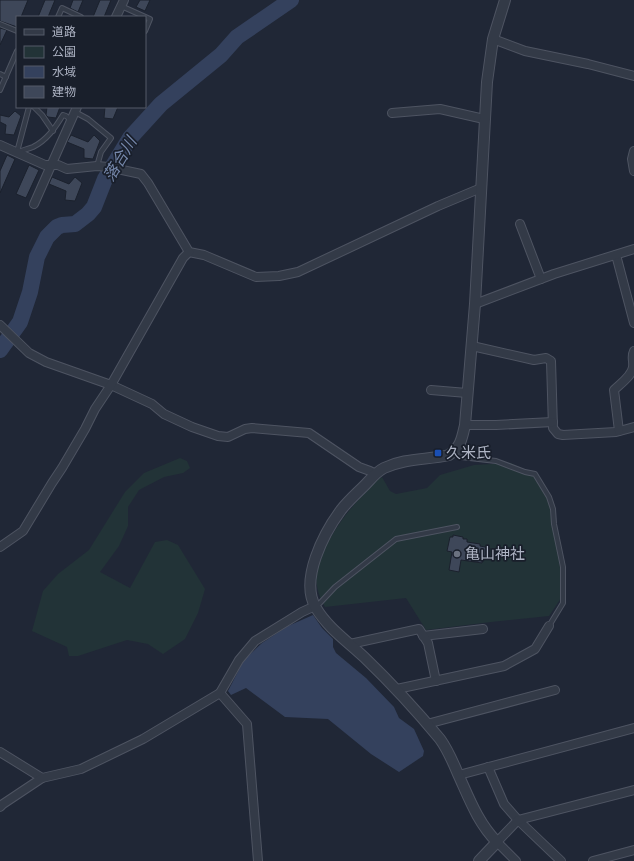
<svg xmlns="http://www.w3.org/2000/svg" width="634" height="861" viewBox="0 0 634 861" font-family="Figtree,'Noto Sans JP',sans-serif">
<rect width="100%" height="100%" fill="#202736"/>
<g fill="#223337">
<polygon points="180,458 187,461 190,468 183,473 164,477 139,490 128,507 128,526 119,546 100,572 130,588 155,542 167,540 178,545 205,589 198,613 185,639 163,654 148,644 127,640 78,656 69,656 67,647 32,631 43,591 58,574 89,550 125,492 144,473"/>
<path d="M511 463 533 474 547 495 555 520 560 568 561 598 549 616 491 622 426 630 406 598 325 607C319 597 316 587 316 575 316 571 318 567 319 563 330 531 353 504 377 480L382 477 390 491 396 494 427 488 440 475 474 465Z"/>
</g>
<polygon fill="#34415d" points="313,615 322,628 333,639 333,647 336,653 366,678 394,707 399,718 414,729 424,751 423,756 399,772 371,754 328,719 285,717 246,688 231,695 228,691 244,660 262,643 288,626"/>
<g fill="none" stroke-linecap="round" stroke-linejoin="round">
<polyline stroke="#34415d" stroke-width="16" points="0,350 20,322 30,292 37,257 47,237 57,227 62,225 75,224 88,214 94,207 105,179 130,138 161,104 221,55 237,37 291,0"/>
</g>
<g fill="#3e4759" stroke="#1b212d">
<polygon points="0,0 28,0 21,17 17,17 17,27 0,21"/>
<polygon points="45,0 55,0 48,17 38,17"/>
<polygon points="73,0 83,0 78,12 70,8"/>
<polygon points="100,0 111,0 104,17 93,17"/>
<polygon points="140,0 150,0 145,11 136,7"/>
<polygon points="0,28 7,30 0,45"/>
<polygon points="47,107 60,107 56,118 48,117 46,115"/>
<polygon points="105,107 118,107 113,119 104,118"/>
<polygon points="15,111 21,116 14,135 5,134 6,125 0,122 0,115 9,117"/>
<polygon points="71,135 88,142 94,135 100,141 93,159 84,158 84,149 67,142"/>
<polygon points="7,155 15,159 0,193 0,171"/>
<polygon points="29,165 39,170 26,198 16,194"/>
<polygon points="52,177 69,184 75,177 82,183 75,201 65,200 66,191 49,184"/>
<polygon points="453,535 463,537 463,539 467,539 467,542 480,544 480,546 490,548 489,559 483,558 482,563 461,560 459,572 449,570 452,552 447,551 450,537 453,537"/>
</g>
<g fill="none" stroke-linecap="round" stroke-linejoin="round">
<defs>
<g id="service">
<polyline points="121,6 150,19 145,31"/>
<polyline points="58,17 62,8 81,17"/>
<polyline points="0,24 17,31"/>
<polyline points="0,74 6,77"/>
<polyline points="0,90 17,51"/>
<polyline points="34,107 42,115 53,131"/>
<polyline points="75,112 88,119 111,138 101,152 97,166"/>
<polyline points="17,152 29,107"/>
<path d="M18 152C23 150 28 149 33 147 47 140 55 128 63 115L66 116 71 120"/>
<polyline points="462,445 461,457 496,461 525,472 535,474 549,497 553,509 554,524 563,567 563,603 549,626"/>
<polyline points="315,606 320,603 335,587 396,539 457,527"/>
</g>
<g id="minor">
<polyline points="116,17 124,0"/>
<polyline points="493,39 525,51 588,64 634,76"/>
<polyline points="392,113 440,109 484,119"/>
<polyline points="0,145 45,165 58,165 67,169 97,166 108,167 141,174 148,183 189,252 204,255 256,277 279,276 298,272 438,206 481,188"/>
<polyline points="634,151 632,159 634,171"/>
<polyline points="34,204 77,107"/>
<polyline points="520,224 541,279"/>
<polyline points="616,255 634,323"/>
<polyline points="475,304 554,274 634,249"/>
<polyline points="0,325 29,353 46,362 111,385 152,404 164,414 192,427 218,436 228,437 245,429 252,428 309,433 359,467 370,471 376,474"/>
<polyline points="472,346 534,360 546,358 551,361 553,428 558,434 563,435 616,432 634,427"/>
<polyline points="431,390 467,393"/>
<polyline points="465,425 496,425 553,422"/>
<path d="M619 431 614 390C620 384 632 376 633 367 634 361 631 357 634 351"/>
<polyline points="0,547 23,531 52,483 62,468 85,429 95,409 111,385 183,258 189,252"/>
<polyline points="423,636 483,629"/>
<polyline points="350,644 419,629 428,643 436,681"/>
<polyline points="397,689 504,666 535,649 549,626"/>
<polyline points="220,693 247,724 258,861"/>
<polyline points="427,724 555,690"/>
<polyline points="0,752 42,778"/>
<polyline points="488,767 504,804 518,820 561,861"/>
<polyline points="459,775 634,728"/>
<polyline points="0,807 3,804 42,778 81,769 143,739 220,693 239,660 255,641 302,612 315,606"/>
<polyline points="516,861 497,842 518,820 634,790"/>
<polyline points="593,861 634,850"/>
</g>
<path id="tertiary" d="M479 861 497 842C478 823 469 798 458 774 453 762 448 750 440 739 416 710 391 683 364 657 347 641 328 628 316 608 299 580 324 533 341 510 348 501 356 494 364 486 370 480 376 472 384 468 405 458 427 460 449 455 461 447 462 438 465 425L475 304 487 82 493 39 505 0"/>
</defs>
<use href="#service" stroke="#4e5462" stroke-width="6"/>
<use href="#minor" stroke="#4e5462" stroke-width="10"/>
<use href="#tertiary" stroke="#4e5462" stroke-width="12"/>
<use href="#service" stroke="#333a47" stroke-width="4"/>
<use href="#minor" stroke="#333a47" stroke-width="8"/>
<use href="#tertiary" stroke="#333a47" stroke-width="10"/>
</g>
<rect fill="#1a4fb4" stroke="#191f2b" stroke-width="1.5" x="434" y="449" width="8" height="8" rx="2"/>
<circle fill="#6b7280" stroke="#191f2b" stroke-width="1.5" cx="457" cy="554" r="4"/>
<g text-anchor="middle" dominant-baseline="central" stroke-width="3.5" stroke-linejoin="round" paint-order="stroke">
<g font-size="15" fill="#aeb4c4" stroke="#191f2b" text-anchor="start">
<text x="446" y="453">久米氏</text>
<text x="465" y="554">亀山神社</text>
</g>
<g font-size="16" font-style="italic" fill="#7688ab" stroke="#191f2b">
<text transform="translate(120 159) rotate(-59)">落合川</text>
</g>
</g>
<rect x="16" y="16" width="130" height="92" fill="#191f2b" stroke="#555b68"/>
<rect x="24" y="29" width="20" height="6" fill="#333a47" stroke="#555b68"/>
<text x="52" y="36" font-size="12" fill="#aeb4c4">道路</text>
<rect x="24" y="46" width="20" height="12" fill="#223337" stroke="#555b68"/>
<text x="52" y="56" font-size="12" fill="#aeb4c4">公園</text>
<rect x="24" y="66" width="20" height="12" fill="#34415d" stroke="#555b68"/>
<text x="52" y="76" font-size="12" fill="#aeb4c4">水域</text>
<rect x="24" y="86" width="20" height="12" fill="#3e4759" stroke="#555b68"/>
<text x="52" y="96" font-size="12" fill="#aeb4c4">建物</text>
</svg>
